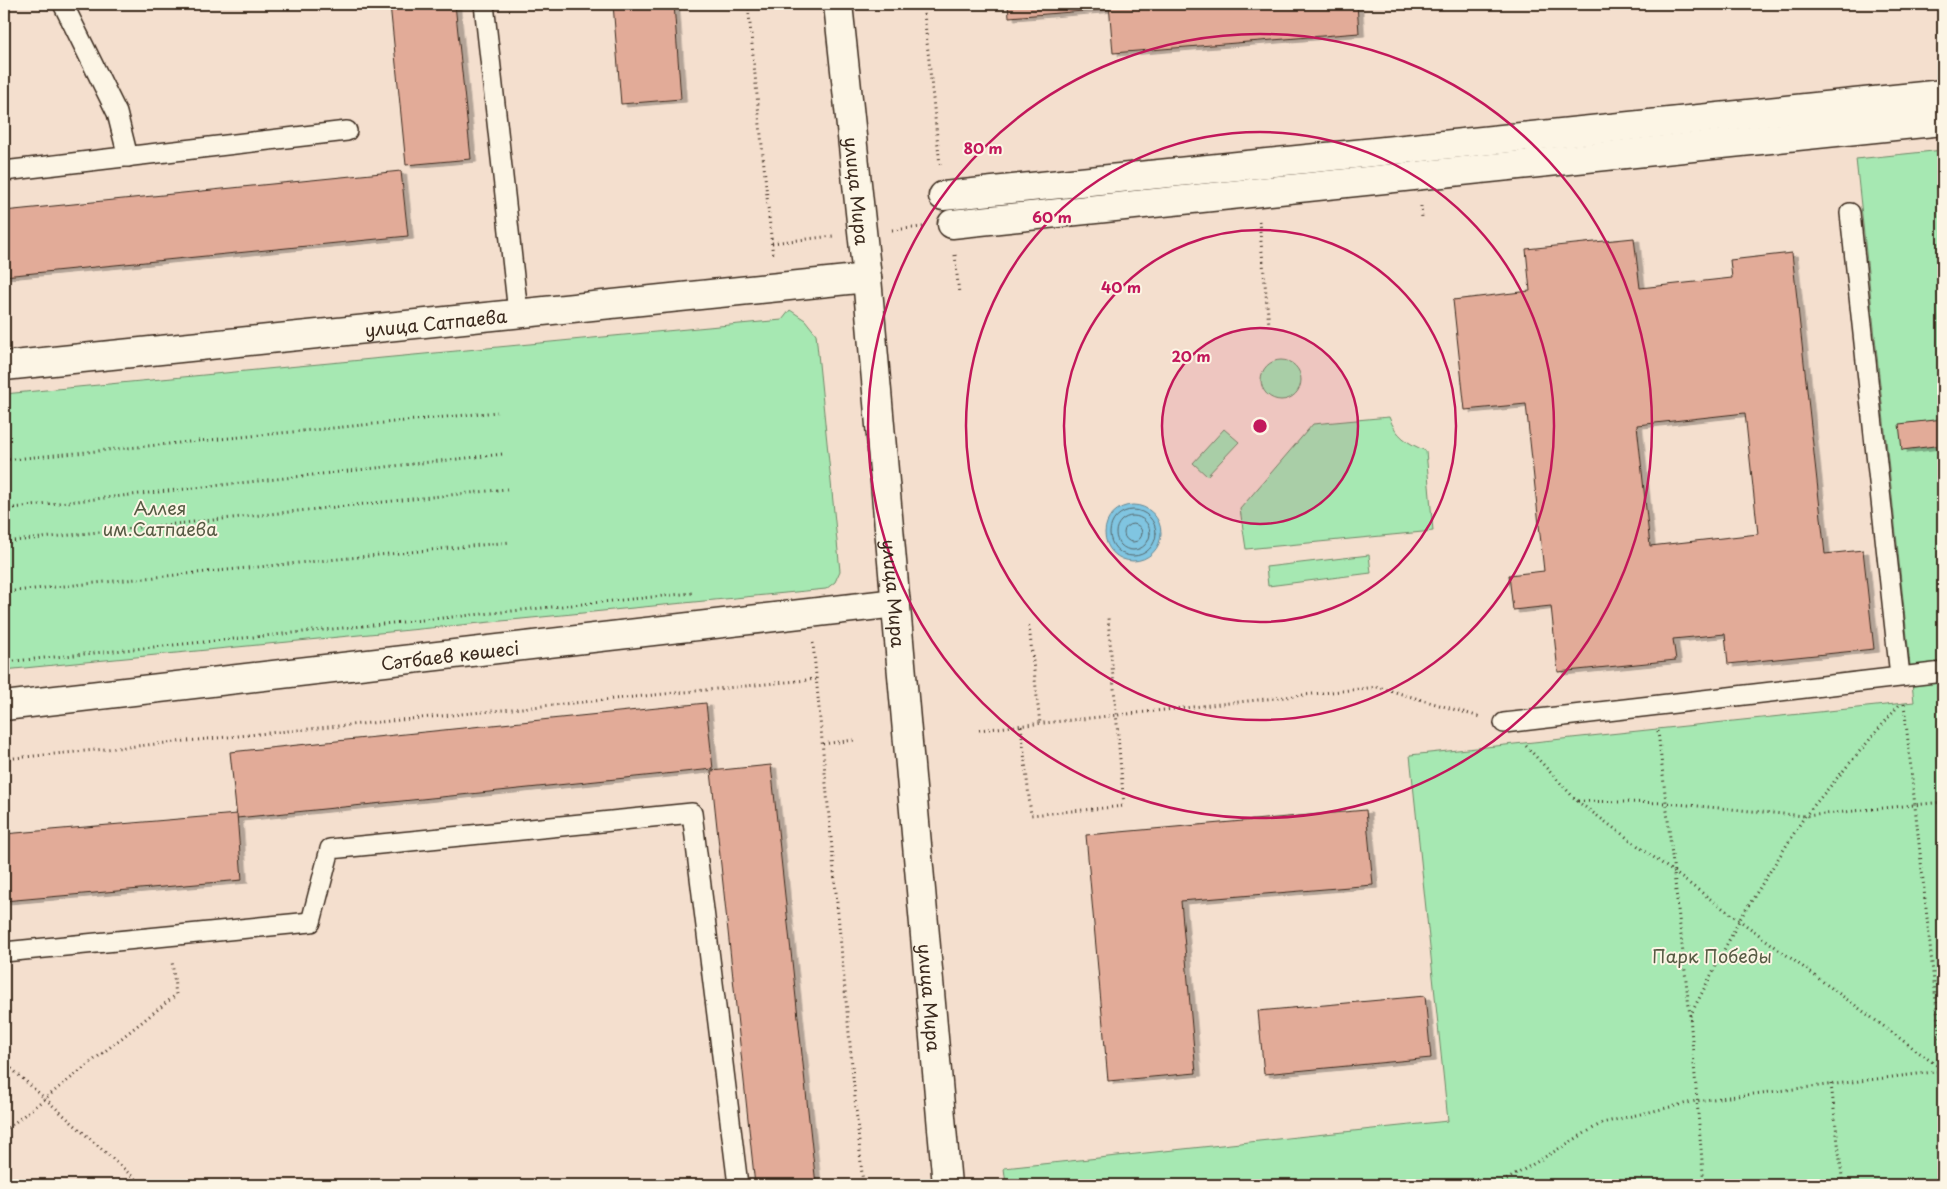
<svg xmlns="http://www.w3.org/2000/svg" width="1947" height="1189" viewBox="0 0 1947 1189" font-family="'Playpen Sans',sans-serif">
<defs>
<filter id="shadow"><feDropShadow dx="5.5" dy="3" stdDeviation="0" flood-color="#0004"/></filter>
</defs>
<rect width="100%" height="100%" fill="#f4dfce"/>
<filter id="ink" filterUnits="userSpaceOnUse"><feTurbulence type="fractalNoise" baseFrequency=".02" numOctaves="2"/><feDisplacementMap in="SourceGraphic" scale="10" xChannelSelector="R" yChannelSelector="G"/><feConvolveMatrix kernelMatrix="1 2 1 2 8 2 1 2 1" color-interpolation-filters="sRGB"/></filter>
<g filter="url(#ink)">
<g fill="#a6e8b2" stroke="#708968">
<polygon points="1943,150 1943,1185 1006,1185 1004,1168 1448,1121 1410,755 1914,702 1856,159"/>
<polygon points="790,310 805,320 816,334 840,571 835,582 826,589 4,670 4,394 782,320"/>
<circle cx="1281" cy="380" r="20"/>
<path d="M1389 417C1396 436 1407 443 1426 451L1433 531 1246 549 1240 509 1313 424Z"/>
<polygon points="1224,429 1239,442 1207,476 1193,463"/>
<polygon points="1369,555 1371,573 1268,586 1266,567"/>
</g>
<circle fill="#80c5e1" stroke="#648793" cx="1133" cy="533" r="28"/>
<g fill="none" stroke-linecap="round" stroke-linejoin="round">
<g stroke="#57686c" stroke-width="1">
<circle cx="1133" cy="533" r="23"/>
<circle cx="1133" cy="533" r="17"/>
<circle cx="1133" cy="533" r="9"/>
</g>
</g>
<g fill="#e2ab98" stroke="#3b2a1e" fill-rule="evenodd" filter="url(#shadow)">
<polygon points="390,4 455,4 471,159 406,165"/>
<polygon points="613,4 674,4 681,99 621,104"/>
<polygon points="1008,4 1109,4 1109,9 1009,17"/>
<polygon points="1109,4 1357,4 1359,33 1113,53"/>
<polygon points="401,171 408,236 4,276 4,211"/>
<path d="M1634 238 1640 288 1732 278 1730 260 1792 253 1825 554 1863 550 1874 649 1728 664 1725 634 1673 639 1676 660 1558 672 1551 606 1513 610 1509 575 1544 571 1526 404 1465 410 1453 300 1530 291 1526 249ZM1745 413 1758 534 1650 546 1637 425Z"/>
<polygon points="1943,419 1943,445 1902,450 1899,424"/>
<polygon points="706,703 713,769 237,818 230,752"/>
<polygon points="771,765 816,1185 755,1185 711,771"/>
<polygon points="1366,810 1373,885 1181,901 1196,1073 1108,1081 1086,835"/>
<polygon points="237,814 242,880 4,901 4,834"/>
<polygon points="1425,996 1431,1058 1264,1074 1258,1011"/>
</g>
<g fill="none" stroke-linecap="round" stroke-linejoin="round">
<defs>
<g id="lane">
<polyline points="63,4 117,113 128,157"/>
<polyline points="484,4 518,313"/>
<polyline points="4,171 347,131"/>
<polyline points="1850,213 1900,676"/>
<polyline points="1504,723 1943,672"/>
<polyline points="4,952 311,922 330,849 692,813 738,1185"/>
</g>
<g id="street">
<polyline points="943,196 1943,94"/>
<polyline points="952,224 1943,121"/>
<path id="s1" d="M4 366 867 278"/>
<path id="s2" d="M4 706 896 603"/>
</g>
<g id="secondary">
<path id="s3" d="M838 4 867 278 947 1185"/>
</g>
</defs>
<use href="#lane" stroke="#3b2a1e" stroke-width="22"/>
<use href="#street" stroke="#3b2a1e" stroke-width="31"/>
<use href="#secondary" stroke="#3b2a1e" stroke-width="31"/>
<g stroke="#3b2a1e" stroke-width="3" stroke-dasharray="1 4" stroke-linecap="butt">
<polyline points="748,4 773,257"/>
<polyline points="923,4 940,165"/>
<polyline points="1421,206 1422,218"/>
<polyline points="1259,221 1269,325"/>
<polyline points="892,230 923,227"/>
<polyline points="772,243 833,236"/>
<polyline points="955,255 959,294"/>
<polyline points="4,460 497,412"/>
<polyline points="4,509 503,454"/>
<polyline points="4,542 507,489"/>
<polyline points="4,592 511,542"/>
<polyline points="1029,626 1040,724"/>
<polyline points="813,643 863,1185"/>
<polyline points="4,662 692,593"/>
<polyline points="1904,704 1943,1066"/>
<polyline points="1021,726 1031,815 1124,806 1108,618"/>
<polyline points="979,730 1378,687 1480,717"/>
<polyline points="1658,731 1690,1016 1704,1185"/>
<polyline points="823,744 854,740"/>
<polyline points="1526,746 1577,801 1943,1070"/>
<polyline points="4,759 817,679"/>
<polyline points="1578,801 1666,803 1805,816 1943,802"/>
<polyline points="1690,1016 1740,919 1805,816 1899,705"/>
<polyline points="4,1062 142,1185"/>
<polyline points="1831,1084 1843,1185"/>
<polyline points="4,1131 176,995 172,961"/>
<polyline points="563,1185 579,1183 579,1185"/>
<polyline points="1498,1185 1602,1123 1696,1101 1942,1071"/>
</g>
<use href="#lane" stroke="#fcf5e5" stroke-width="19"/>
<use href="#street" stroke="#fcf5e5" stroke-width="28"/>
<use href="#secondary" stroke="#fcf5e5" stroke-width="28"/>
</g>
</g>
<circle cx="1260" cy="426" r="98" fill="#c2185b" fill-opacity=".12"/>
<g fill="none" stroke="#c2185b" stroke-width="2.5">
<circle cx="1260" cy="426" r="98"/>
<circle cx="1260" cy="426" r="196"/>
<circle cx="1260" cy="426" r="294"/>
<circle cx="1260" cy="426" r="392"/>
</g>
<g text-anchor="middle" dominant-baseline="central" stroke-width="4" stroke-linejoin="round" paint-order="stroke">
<g font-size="18" fill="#3b2a1e" stroke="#fcf5e5">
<text stroke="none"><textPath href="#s3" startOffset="188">улица Мира</textPath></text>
<text stroke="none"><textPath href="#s1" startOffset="434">улица Сатпаева</textPath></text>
<text stroke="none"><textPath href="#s3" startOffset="592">улица Мира</textPath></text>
<text stroke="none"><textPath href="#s2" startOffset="449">Сәтбаев көшесі</textPath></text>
<text stroke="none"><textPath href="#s3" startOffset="998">улица Мира</textPath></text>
</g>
<g font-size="18" fill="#565a43" stroke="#fcf5e5">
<text x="160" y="507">Аллея<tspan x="160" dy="21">им.Сатпаева</tspan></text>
<text x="1712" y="955">Парк Победы</text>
</g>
</g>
<circle cx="1260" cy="426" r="8" fill="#c2185b" stroke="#fcf5e5" stroke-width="2.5"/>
<g font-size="15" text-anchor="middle" font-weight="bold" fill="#c2185b" stroke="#fcf5e5" stroke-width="4" stroke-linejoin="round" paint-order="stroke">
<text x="983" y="154">80 m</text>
<text x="1052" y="223">60 m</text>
<text x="1121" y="293">40 m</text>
<text x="1191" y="362">20 m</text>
</g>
<rect width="1947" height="1189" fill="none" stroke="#fcf5e5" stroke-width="20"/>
<rect x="10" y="10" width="1927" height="1169" fill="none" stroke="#3b2a1e" stroke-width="2" filter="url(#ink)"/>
</svg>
